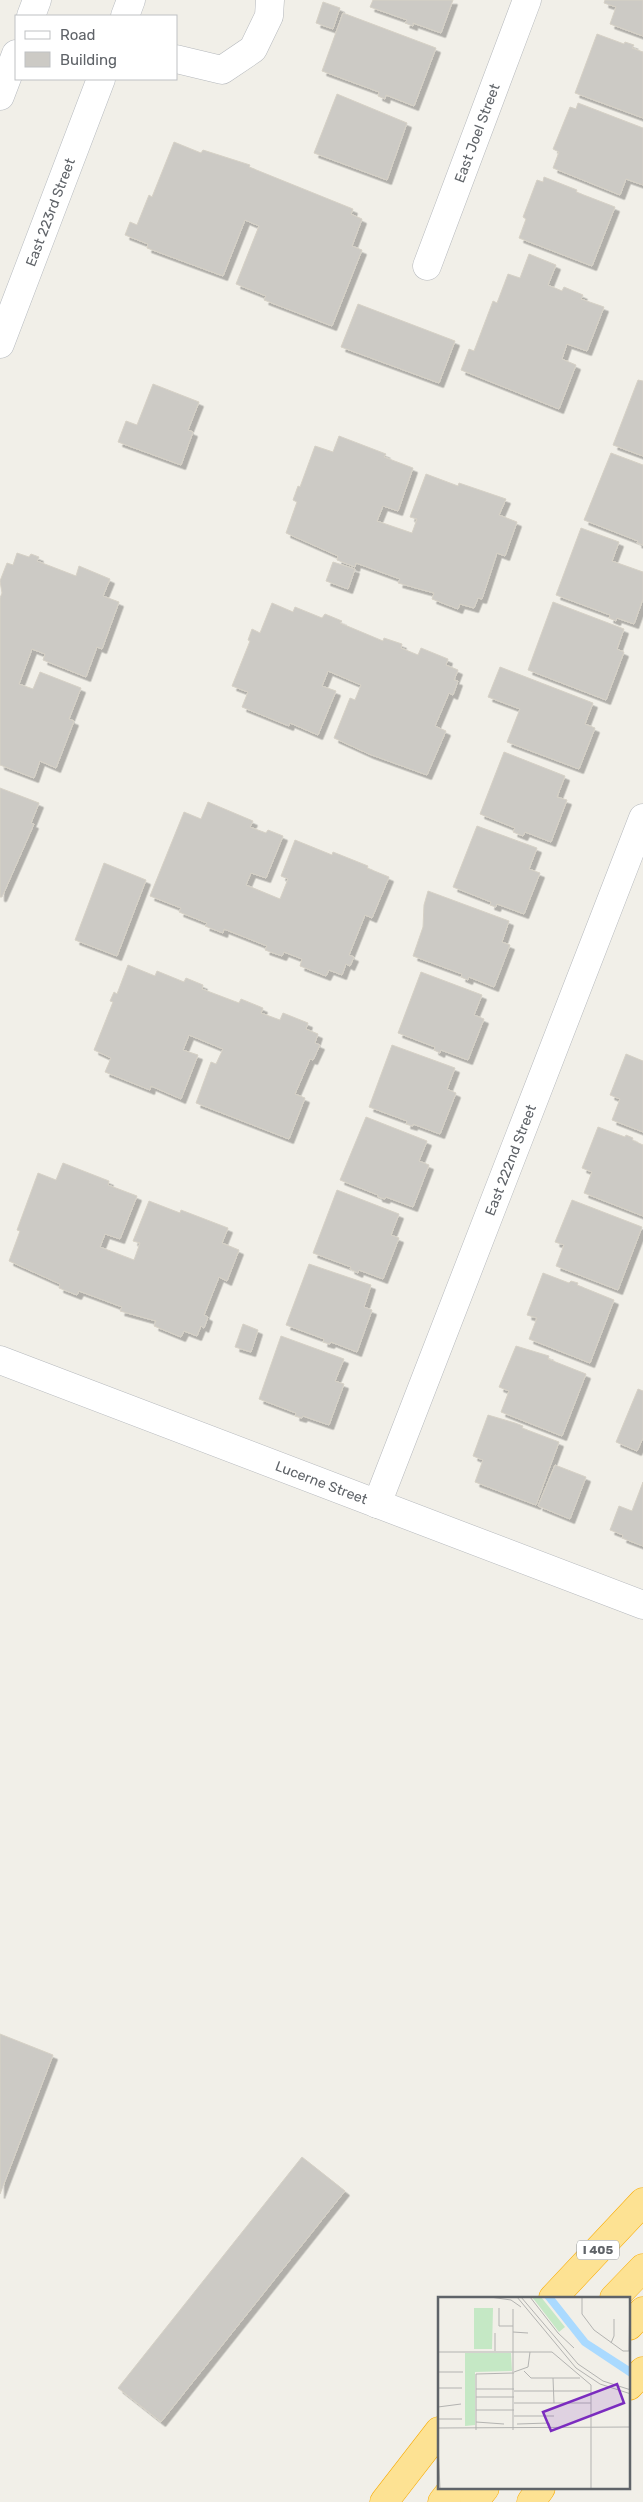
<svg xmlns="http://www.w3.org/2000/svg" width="643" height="2502" viewBox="0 0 643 2502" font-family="Rubik,sans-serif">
<defs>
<filter id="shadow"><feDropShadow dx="4.5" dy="4.5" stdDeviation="0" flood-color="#0004"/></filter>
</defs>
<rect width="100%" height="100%" fill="#f1efe8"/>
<g fill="#cccac5" stroke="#d6d1c6" filter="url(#shadow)">
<polygon points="373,0 453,0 441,33 413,23 413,26 405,23 407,20 370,7"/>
<polygon points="605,0 643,0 643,36 610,24 616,7 604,3"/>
<polygon points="323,2 340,8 333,29 316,23"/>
<polygon points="343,13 436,48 414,106 386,95 385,99 378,96 379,92 322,71"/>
<polygon points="597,34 624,44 625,42 634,45 632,48 643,52 643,118 575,93"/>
<polygon points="337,94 407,123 387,180 314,153"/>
<polygon points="578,103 643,128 643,185 626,179 620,195 553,168 559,152 553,149 570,107 576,109"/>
<polygon points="174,142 201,153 203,150 250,165 249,167 353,209 351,214 362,219 352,246 362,250 332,326 264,300 266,296 236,284 259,226 245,220 223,276 147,248 148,244 125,235 130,222 137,225 149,195 152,197"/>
<polygon points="544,177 577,190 576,192 615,207 592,266 519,238 526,219 523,217 537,180 543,182"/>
<polygon points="529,254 556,265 548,285 562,291 564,287 583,295 581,299 604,307 587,351 567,344 562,359 576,365 559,409 461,370 469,349 474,351 493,301 497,303 508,274 520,278"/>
<polygon points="358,304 455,341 439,383 341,347"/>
<polygon points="638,380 643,381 643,456 613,445"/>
<polygon points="153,384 199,402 188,430 193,432 181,465 118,442 126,421 137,425"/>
<polygon points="339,436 386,454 384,457 413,468 398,511 383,506 377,521 412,533 417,519 410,517 426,474 458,486 459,483 506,499 499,515 517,522 505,556 497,553 482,599 478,598 474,608 460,604 458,609 432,599 434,593 398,583 400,579 356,563 355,567 337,560 338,556 286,533 297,502 293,500 298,486 300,487 315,446 333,452"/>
<polygon points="611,453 643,465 643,545 637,543 638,541 584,520"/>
<polygon points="581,528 619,542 612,561 643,572 643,599 634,624 617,618 616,621 609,618 610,615 556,595"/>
<polygon points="17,553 29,557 31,554 39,557 37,561 76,576 79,566 110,579 103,596 119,602 102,649 97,647 86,677 43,660 45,654 32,649 19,684 33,689 40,672 81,688 69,719 74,721 56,768 40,761 34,778 0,765 0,598 2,593 0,581 7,563 13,565"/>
<polygon points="333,562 355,569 348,589 326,581"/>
<polygon points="553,602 624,629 617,649 624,652 606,700 528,670"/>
<polygon points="272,603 293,612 295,607 322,618 325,614 342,621 340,623 383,641 384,638 402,644 401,648 418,655 421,648 448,659 446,665 458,670 454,680 458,681 453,695 449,693 435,726 446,731 427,775 369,754 334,738 350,698 355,700 361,685 328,671 322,686 336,691 318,735 290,723 289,726 242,707 248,692 232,686 250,641 248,640 252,629 260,633"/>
<polygon points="500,667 593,703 585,724 595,728 579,769 507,742 520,709 488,697"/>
<polygon points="504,752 565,776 557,797 567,800 551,842 525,832 523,836 513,832 515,828 480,814"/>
<polygon points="0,788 39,803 31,823 34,824 2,897 0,897"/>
<polygon points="208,802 253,821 250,827 266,833 268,830 283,836 266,878 251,873 246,885 280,899 288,879 281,876 295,840 332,855 333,852 368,866 367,868 389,877 372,918 365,915 349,955 354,957 350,966 346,964 342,975 329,970 326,976 300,966 302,959 284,952 282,956 265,950 267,946 224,929 223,933 205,926 207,923 179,912 181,908 150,896 184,812 201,819"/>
<polygon points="477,826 537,848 529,869 540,873 524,914 497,904 496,907 490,905 491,902 453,887"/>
<polygon points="104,863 146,880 117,956 75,940"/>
<polygon points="428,891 509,921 502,942 510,945 494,987 469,977 468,980 461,977 462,974 413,956 423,927 424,905"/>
<polygon points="128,965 155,976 157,971 184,982 186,978 203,985 202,989 239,1003 241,999 263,1008 261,1013 280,1020 283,1013 308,1023 306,1029 318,1034 315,1043 320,1045 313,1060 310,1059 295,1094 305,1098 289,1139 196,1103 211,1062 216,1064 223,1049 189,1035 183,1050 198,1055 181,1099 151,1086 150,1090 105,1072 111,1058 94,1050 113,1002 110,1001 114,992 117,994"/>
<polygon points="421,972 482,995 474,1015 484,1019 468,1060 441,1050 440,1053 434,1050 435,1047 398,1033"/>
<polygon points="392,1045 455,1068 447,1089 456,1093 440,1134 413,1124 413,1126 406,1124 407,1121 369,1107"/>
<polygon points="626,1054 643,1061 643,1132 612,1120 620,1099 610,1095"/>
<polygon points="366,1117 427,1141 419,1161 429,1165 413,1207 386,1197 385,1199 378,1197 378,1195 340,1180"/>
<polygon points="598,1127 625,1137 626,1135 633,1138 632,1140 643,1145 643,1216 584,1193 592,1172 582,1168"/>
<polygon points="63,1163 109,1181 108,1185 137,1196 120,1239 105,1234 100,1247 134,1260 140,1243 133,1241 149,1201 180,1213 181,1210 228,1228 222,1243 239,1250 227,1281 219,1277 204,1315 208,1317 204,1328 201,1326 197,1336 184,1331 181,1337 154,1326 156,1321 120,1311 122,1307 79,1291 77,1295 59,1288 60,1284 9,1261 20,1231 17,1230 38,1173 56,1180"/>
<polygon points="337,1190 399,1214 391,1235 399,1238 383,1279 359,1270 358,1273 350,1269 351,1267 313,1253"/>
<polygon points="572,1200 642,1227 618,1290 556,1266 564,1245 555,1242"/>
<polygon points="309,1264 371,1285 364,1307 372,1310 357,1352 331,1342 330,1344 323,1342 324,1339 286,1325"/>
<polygon points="543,1273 569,1283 571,1281 578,1283 577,1285 614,1300 590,1363 529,1339 537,1318 527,1315"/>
<polygon points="243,1324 258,1330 251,1352 235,1347"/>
<polygon points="281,1336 344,1359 335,1381 344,1384 329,1425 303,1416 302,1418 295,1416 296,1413 259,1399"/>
<polygon points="516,1346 549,1356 548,1359 586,1374 562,1436 501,1412 509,1391 499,1387"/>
<polygon points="638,1389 643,1391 643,1438 637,1451 616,1442"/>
<polygon points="488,1415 515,1423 523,1426 522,1428 559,1442 536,1505 475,1482 483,1460 473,1456"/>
<polygon points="555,1465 586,1477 570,1519 538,1506"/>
<polygon points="643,1482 643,1546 622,1538 623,1535 610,1530 619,1506 632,1511"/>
<polygon points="0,2034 53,2055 0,2194"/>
<polygon points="302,2157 345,2191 161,2422 118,2388"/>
</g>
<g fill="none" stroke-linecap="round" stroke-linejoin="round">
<defs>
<g id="minor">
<polyline points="176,59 222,70 253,49 269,16 270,0"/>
<path id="s1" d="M427 266 527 0"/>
<path id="s2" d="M377 1504 643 818"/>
</g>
<g id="tertiary">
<path id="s3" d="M0 1360 643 1605"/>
</g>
<g id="secondary">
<polyline points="31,16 37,0"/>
<polyline points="125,16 131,0"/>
<polyline points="0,96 16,54"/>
<path id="s4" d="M0 344 101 79"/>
</g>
<g id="motorway">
<polyline points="553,2298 643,2202"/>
<polyline points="614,2298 643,2268"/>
<polyline points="629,2326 643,2311"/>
<polyline points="629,2386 643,2371"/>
<polyline points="384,2502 439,2431"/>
<polyline points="442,2502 453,2488"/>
<polyline points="474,2502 485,2488"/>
<polyline points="531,2502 541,2488"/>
</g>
</defs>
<use href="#minor" stroke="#b5b8bc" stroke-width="29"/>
<use href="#tertiary" stroke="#b5b8bc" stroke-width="29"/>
<use href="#secondary" stroke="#b6babf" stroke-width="29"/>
<use href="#motorway" stroke="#f9ab00" stroke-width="29"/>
<use href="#minor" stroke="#fff" stroke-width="28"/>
<use href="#tertiary" stroke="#fff" stroke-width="28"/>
<use href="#secondary" stroke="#fff" stroke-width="28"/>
<use href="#motorway" stroke="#fde293" stroke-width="28"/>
</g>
<g text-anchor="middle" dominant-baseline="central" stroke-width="4" stroke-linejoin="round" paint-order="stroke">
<rect fill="#fff" stroke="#8f9295" stroke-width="1" x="577" y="2240.5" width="42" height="19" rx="4"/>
<g font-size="12" font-weight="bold" fill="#5f6368">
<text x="598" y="2250">I 405</text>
</g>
<g font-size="14" fill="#5f6368" stroke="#fff">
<text stroke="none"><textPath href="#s1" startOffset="142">East Joel Street</textPath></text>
<text stroke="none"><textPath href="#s4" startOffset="141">East 223rd Street</textPath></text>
<text stroke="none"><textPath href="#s2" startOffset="369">East 222nd Street</textPath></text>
<text stroke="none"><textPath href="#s3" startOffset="344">Lucerne Street</textPath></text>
</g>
</g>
<g transform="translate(438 2297)">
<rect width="192" height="192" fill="#f1efe8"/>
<path d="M94 0H103L127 30 121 35ZM36 11H55L54 52H36ZM27 56H73L74 74 37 75V128L27 129Z" fill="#c5e8c5"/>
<path d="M106 0H116L150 43 192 70V80L144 48Z" fill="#aadaff"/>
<path fill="none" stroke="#b3b3b1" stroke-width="1" d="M52 0 73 3 83 10M79 0 138 71 162 87 193 97M83 0 140 67 165 84 193 93M92 0 120 36 136 51M144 0V17L156 33 185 54H193M61 11V29H75M75 12V133M75 35 90 36M57 36V54M173 46 176 39V22M191 54 192 0M0 55H114L153 88V192M86 74 93 81H142M0 75H25M76 75 90 70 92 55M115 81 116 106M0 91H24M38 92H76M76 94H153M38 100H76M76 106H153M0 110 23 107M38 113H76M76 119H116M0 122H24M38 125 66 127M79 127 111 126 113 133M0 131 193 130M38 133V77L76 76M0 148 2 192"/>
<path fill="#7b2cbf" fill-opacity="0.15" stroke="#7b2cbf" stroke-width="2.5" d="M179 87 186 106 113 134 105 115Z"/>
<rect width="192" height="192" fill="none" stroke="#5f6368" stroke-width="2.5"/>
</g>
<rect x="15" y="15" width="162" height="65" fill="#ffffff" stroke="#bfc1c3"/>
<rect x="25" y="31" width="25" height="8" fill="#ffffff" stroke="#bfc1c3"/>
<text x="60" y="40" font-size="15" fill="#5f6368">Road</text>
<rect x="25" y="52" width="25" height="15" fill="#cccac5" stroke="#bfc1c3"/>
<text x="60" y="65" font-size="15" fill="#5f6368">Building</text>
</svg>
